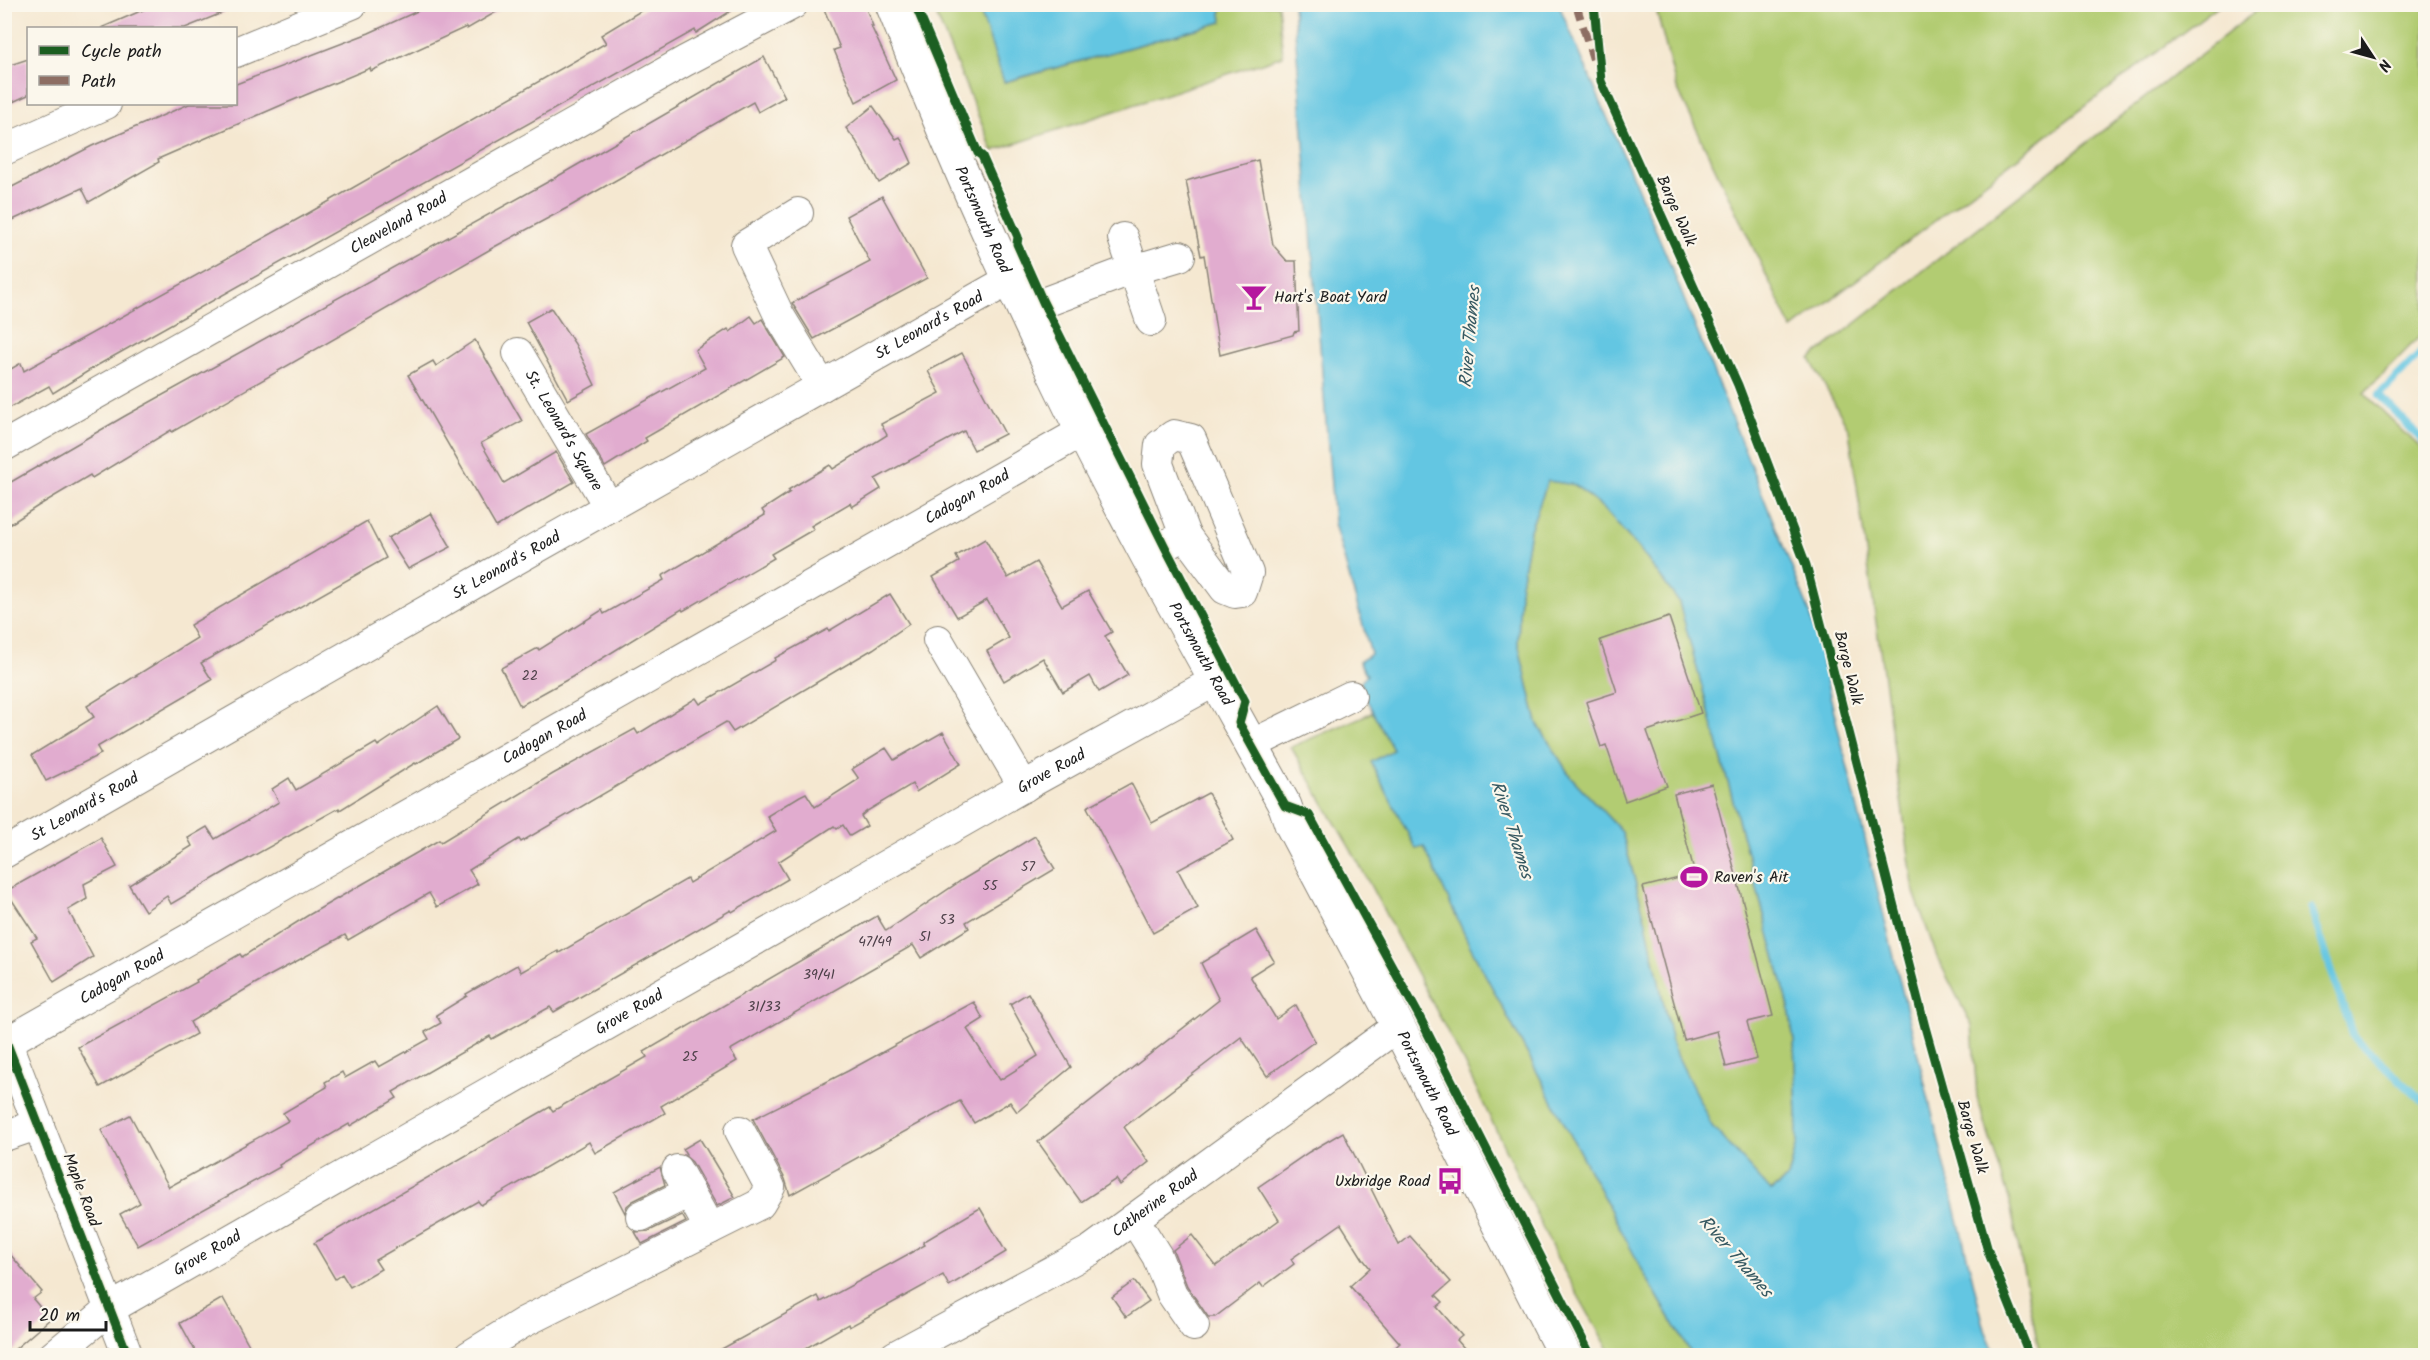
<svg xmlns="http://www.w3.org/2000/svg" width="2430" height="1360" viewBox="0 0 2430 1360" font-family="Kalam,sans-serif">
<rect width="100%" height="100%" fill="#fbf7ec"/>
<filter id="ink" filterUnits="userSpaceOnUse"><feTurbulence type="fractalNoise" baseFrequency=".0167" numOctaves="2"/><feDisplacementMap in="SourceGraphic" scale="12" xChannelSelector="R" yChannelSelector="G"/><feConvolveMatrix kernelMatrix="1 2 1 2 8 2 1 2 1" color-interpolation-filters="sRGB"/></filter>
<filter id="wash" filterUnits="userSpaceOnUse"><feTurbulence type="fractalNoise" baseFrequency=".008" numOctaves="4" result="noise"/><feDisplacementMap in="SourceGraphic" scale="24" xChannelSelector="R" yChannelSelector="G"/><feGaussianBlur stdDeviation="1.35" result="paint"/><feColorMatrix in="noise" values="0 0 0 0 0 0 0 0 0 0 0 0 0 0 0 0 0 1.4 0 .05"/><feComposite in="paint" operator="in"/></filter>
<g filter="url(#wash)">
<rect width="100%" height="100%" fill="#f5e8d1"/>
<g fill="#b2cc72" stroke="#677447" stroke-width="1.5">
<polygon points="2265,4 2425,5 2425,331 2364,393 2425,452 2425,1355 2040,1355 2009,1199 1977,1097 1972,1026 1937,957 1914,892 1849,430 1810,359"/>
<polygon points="932,5 978,5 1005,82 1222,22 1220,5 1278,5 1283,56 993,151"/>
<polygon points="1655,5 1655,4 2219,5 1792,329 1676,86"/>
<polygon points="1548,480 1575,485 1604,509 1641,551 1679,602 1789,1007 1794,1042 1797,1115 1797,1143 1788,1178 1770,1191 1712,1127 1673,1047 1646,922 1622,832 1570,776 1537,723 1518,643 1520,590 1530,530"/>
<polygon points="1373,712 1393,750 1372,763 1416,849 1424,846 1469,944 1645,1275 1692,1355 1612,1355 1559,1262 1464,1063 1358,862 1291,747"/>
</g>
<g fill="#64c6e2" stroke="#40717f" stroke-width="1.5" fill-rule="evenodd">
<polygon points="978,5 1220,5 1222,22 1004,82"/>
<path d="M1293 5H1559L1666 254 1810 613 1985 1330 1996 1355H1692L1645 1275 1469 944 1424 847 1416 849 1371 762 1393 750 1362 691 1361 681 1367 675 1359 662 1371 654 1334 523ZM1548 481 1575 485 1604 509 1641 551 1679 602 1789 1007 1794 1041 1797 1115V1143L1788 1178 1771 1191 1712 1126 1673 1047 1646 922 1622 832 1570 776 1537 723 1518 643 1520 590 1530 530Z"/>
</g>
<g fill="none" stroke-linecap="round" stroke-linejoin="round">
<g stroke="#64c6e2" stroke-width="8">
<polyline points="2426,348 2379,395 2426,444"/>
<polyline points="2311,908 2353,1037 2426,1104"/>
</g>
</g>
<g id="blocks">
<g fill="#e1accf">
<polygon points="157,4 242,4 242,5 185,28 101,28"/>
<polygon points="433,4 510,4 467,29 466,27 371,71 370,68 284,104 158,159 159,162 89,202 82,188 4,224 4,191 12,187 92,146 189,104 236,104 236,84 369,33"/>
<polygon points="652,4 742,4 696,33 695,30 98,365 53,393 49,386 4,411 4,373 21,363 24,371 307,214 606,43 601,35"/>
<polygon points="822,4 864,4 873,26 871,26 896,80 856,102 834,50 840,48"/>
<polygon points="764,57 785,97 758,112 753,102 567,208 496,246 172,432 171,430 92,478 90,475 38,506 4,528 4,486 125,416 553,179"/>
<polygon points="28,59 28,95 4,106 4,67"/>
<polygon points="873,106 896,139 900,137 912,163 879,183 856,141 846,128"/>
<polygon points="1258,160 1273,245 1287,261 1296,261 1299,331 1294,332 1293,335 1220,355 1204,255 1201,256 1186,181"/>
<polygon points="882,196 927,278 814,339 792,303 870,262 846,216"/>
<polygon points="551,308 575,344 595,385 568,400 526,322"/>
<polygon points="751,316 756,323 762,319 785,357 645,438 647,441 605,467 586,434 705,368 695,350 728,329 730,332"/>
<polygon points="475,340 522,421 481,443 504,483 556,452 574,482 496,527 408,375 433,361 436,366"/>
<polygon points="962,353 1005,434 974,450 964,431 875,479 881,489 852,507 850,503 811,526 814,529 771,554 774,558 683,611 682,609 572,677 520,706 501,668 538,648 539,650 602,610 604,614 664,580 662,576 765,515 762,510 790,492 788,490 830,465 833,469 887,435 881,424 940,393 928,371"/>
<polygon points="431,513 451,547 408,569 388,538"/>
<polygon points="367,521 386,558 201,663 212,680 97,747 101,754 46,781 32,755 94,717 87,706 197,638 190,625"/>
<polygon points="985,539 1008,578 1036,562 1062,606 1088,591 1112,632 1105,636 1128,675 1099,692 1090,676 1063,692 1043,658 1004,681 987,651 1009,638 987,600 957,617 933,577 959,562 956,556"/>
<polygon points="890,594 909,624 873,649 733,732 726,722 521,842 519,839 469,870 478,884 437,907 429,893 348,940 345,935 258,982 190,1022 196,1034 100,1087 78,1047 197,982 196,980 240,954 242,957 307,916 439,840 441,842 553,774 635,729 638,734 696,698 700,704 776,660 775,658 828,629 829,631"/>
<polygon points="1669,617 1701,713 1647,731 1667,786 1625,801 1606,745 1601,747 1586,702 1617,692 1600,640"/>
<polygon points="438,706 458,739 416,764 415,763 340,810 339,808 235,866 171,904 167,896 145,911 129,885 192,846 188,838 207,827 215,839 279,802 272,789 289,778 296,790 376,743 378,746"/>
<polygon points="943,732 961,764 916,792 912,784 867,811 861,816 867,826 850,836 843,825 837,829 834,826 778,862 788,879 732,912 731,910 554,1012 550,1007 492,1039 490,1036 393,1092 397,1098 350,1126 349,1124 279,1165 280,1167 138,1246 120,1214 140,1203 101,1130 130,1115 169,1187 288,1121 283,1113 327,1087 325,1082 342,1072 345,1078 375,1061 379,1067 429,1039 425,1032 441,1023 436,1015 467,996 466,994 517,965 521,972 558,951 559,953 687,879 689,883 776,831 767,816 800,796 806,793 815,807 859,779 852,769 886,748 894,760"/>
<polygon points="1131,783 1152,823 1208,793 1233,840 1178,870 1198,908 1153,933 1087,807"/>
<polygon points="1712,784 1773,1016 1747,1022 1757,1059 1726,1067 1717,1031 1684,1040 1643,887 1695,874 1674,794"/>
<polygon points="1035,836 1055,869 966,922 969,928 921,958 913,945 730,1050 737,1061 661,1106 665,1113 595,1153 589,1142 481,1205 478,1201 375,1260 381,1269 350,1287 342,1274 335,1279 314,1243 550,1107 553,1111 647,1057 644,1052 877,916 886,931 962,880"/>
<polygon points="101,838 117,867 84,884 87,899 68,910 93,957 54,982 31,941 37,938 6,891"/>
<polygon points="1256,930 1274,961 1250,976 1276,1019 1296,1005 1315,1041 1267,1076 1241,1037 1124,1127 1149,1162 1120,1185 1116,1179 1081,1202 1038,1142 1219,1000 1201,963"/>
<polygon points="1028,993 1071,1067 1017,1112 1010,1102 974,1123 960,1101 790,1195 785,1179 753,1119 848,1071 974,1002 983,1019 967,1029 1000,1080 1038,1056 1010,1004"/>
<polygon points="1343,1132 1399,1245 1410,1236 1451,1282 1436,1295 1443,1302 1437,1307 1462,1336 1457,1340 1471,1356 1386,1356 1400,1343 1350,1286 1370,1268 1363,1259 1341,1224 1291,1259 1294,1264 1263,1287 1260,1283 1215,1317 1208,1317 1187,1286 1173,1250 1192,1235 1216,1266 1279,1220 1258,1187 1309,1152"/>
<polygon points="700,1139 735,1197 717,1206 692,1162 684,1155 686,1154 683,1149"/>
<polygon points="660,1167 665,1185 633,1201 627,1206 625,1213 614,1192"/>
<polygon points="980,1208 1006,1252 949,1286 943,1275 849,1327 848,1324 792,1356 709,1356 818,1296 821,1302 925,1245 923,1242"/>
<polygon points="682,1215 686,1222 642,1244 635,1232 649,1231"/>
<polygon points="4,1247 42,1292 33,1299 50,1319 7,1356 4,1356"/>
<polygon points="1134,1281 1149,1301 1126,1317 1112,1297"/>
<polygon points="223,1298 255,1356 198,1356 180,1323"/>
</g>
</g>
</g>
<g filter="url(#ink)">
<use href="#blocks" fill-opacity="0" stroke="#888276" stroke-width="1.5"/>
<g fill="none" stroke-linecap="round" stroke-linejoin="round">
<defs>
<g id="minor">
<polyline points="236,52 352,4"/>
<polyline points="4,150 106,104"/>
<polyline points="798,213 746,245 779,315 822,386"/>
<polyline points="1123,238 1151,321"/>
<polyline points="1024,310 1120,274 1180,256"/>
<path id="s1" d="M518 353 609 507"/>
<path id="s2" d="M4 446 685 61 793 4"/>
<polyline points="1147,555 1185,535 1158,464 1160,445 1174,435 1191,439 1248,573 1242,592 1235,593 1225,589 1185,535"/>
<polyline points="938,640 1024,787"/>
<polyline points="1251,745 1351,696"/>
<path id="s3" d="M4 853 487 576 1009 280"/>
<polyline points="4,1036 128,1356"/>
<path id="s4" d="M7 1042 1083 431"/>
<polyline points="4,1136 39,1124"/>
<polyline points="677,1170 710,1229"/>
<polyline points="641,1216 689,1192"/>
<polyline points="1134,1219 1157,1256 1172,1294 1194,1326"/>
<path id="s5" d="M53 1356 111 1308 1037 779 1215 681"/>
<polyline points="469,1356 524,1322 760,1204 770,1187 740,1131"/>
<path id="s6" d="M895 1356 1091 1250 1398 1026"/>
</g>
<g id="major">
<path id="s7" d="M892 4C943 133 998 258 1058 382 1128 527 1208 666 1285 806L1291 824 1398 1026 1565 1356"/>
</g>
</defs>
<use href="#minor" stroke="#888276" stroke-width="32"/>
<use href="#major" stroke="#888276" stroke-width="35"/>
<use href="#minor" stroke="#fff" stroke-width="30"/>
<use href="#major" stroke="#fff" stroke-width="33"/>
<polyline stroke="#8d6e63" stroke-width="8" stroke-dasharray="15 8" stroke-linecap="butt" points="1576,4 1593,59"/>
<defs>
<g id="cycleway">
<polyline points="915,4 978,153 982,156 1018,237 1017,244 1043,302 1165,547 1245,701 1239,723 1285,806 1309,815 1417,1012 1591,1356"/>
<polyline points="1594,4 1601,81 1738,385 1806,565 1925,1027 1988,1251 2030,1356"/>
<polyline points="4,1036 128,1356"/>
</g>
</defs>
<use href="#cycleway" stroke="#fbf7ec" stroke-width="13"/>
<use href="#cycleway" stroke="#1b5e20" stroke-width="9"/>
</g>
</g>
<defs>
<symbol id="bar-bare" viewBox="-9 -9 18 18"><path d="M-6-5H6L.8 .8V4.5H3.5V6h-7V4.5H-.8V.8Z" fill="#b5179e" stroke="#fbf7ec" stroke-width="2.5" paint-order="stroke"/></symbol>
<symbol id="stadium-bare" viewBox="-9 -9 18 18"><path d="M0-5a6.5 5 0 1 0 0 10a6.5 5 0 1 0 0-10ZM-3.5-1.8h7v3.6h-7Z" fill="#b5179e" stroke="#fbf7ec" stroke-width="2.5" paint-order="stroke"/></symbol>
<symbol id="bus-bare" viewBox="-9 -9 18 18"><path d="M-5-6H5V4H4V6H2V4H-2V6H-4V4H-5ZM-3.5-4V0h7V-4ZM-3.5 1.2v1.5H-2V1.2ZM2 1.2v1.5H3.5V1.2Z" fill="#b5179e" stroke="#fbf7ec" stroke-width="2.5" paint-order="stroke"/></symbol>
</defs>
<g fill-rule="evenodd">
<use href="#bar-bare" x="1235" y="278" width="38" height="38"/>
<use href="#stadium-bare" x="1675" y="858" width="38" height="38"/>
<use href="#bus-bare" x="1431" y="1162" width="38" height="38"/>
</g>
<g text-anchor="middle" dominant-baseline="central" stroke-width="4.5" stroke-linejoin="round" paint-order="stroke">
<g font-size="14" fill="#4d4049">
<text x="530" y="676">22</text>
<text x="1028" y="867">57</text>
<text x="990" y="886">55</text>
<text x="947" y="920">53</text>
<text x="925" y="937">51</text>
<text x="875" y="942">47/49</text>
<text x="819" y="975">39/41</text>
<text x="764" y="1007">31/33</text>
<text x="690" y="1057">25</text>
</g>
<g font-size="16" fill="#1c1c1c" stroke="#fbf7ec">
<text transform="translate(1676 211) rotate(66)">Barge Walk</text>
<text stroke="none"><textPath href="#s7" startOffset="234">Portsmouth Road</textPath></text>
<text stroke="none"><textPath href="#s2" startOffset="453">Cleaveland Road</textPath></text>
<text stroke="none"><textPath href="#s3" startOffset="1065">St Leonard's Road</textPath></text>
<text stroke="none"><textPath href="#s1" startOffset="90">St. Leonard's Square</textPath></text>
<text stroke="none"><textPath href="#s4" startOffset="1104">Cadogan Road</textPath></text>
<text stroke="none"><textPath href="#s3" startOffset="579">St Leonard's Road</textPath></text>
<text stroke="none"><textPath href="#s7" startOffset="720">Portsmouth Road</textPath></text>
<text transform="translate(1848 668) rotate(76)">Barge Walk</text>
<text stroke="none"><textPath href="#s4" startOffset="618">Cadogan Road</textPath></text>
<text stroke="none"><textPath href="#s5" startOffset="1158">Grove Road</textPath></text>
<text stroke="none"><textPath href="#s3" startOffset="93">St Leonard's Road</textPath></text>
<text stroke="none"><textPath href="#s4" startOffset="132">Cadogan Road</textPath></text>
<text stroke="none"><textPath href="#s5" startOffset="672">Grove Road</textPath></text>
<text stroke="none"><textPath href="#s7" startOffset="1206">Portsmouth Road</textPath></text>
<text transform="translate(1972 1137) rotate(74)">Barge Walk</text>
<text transform="translate(81 1190) rotate(69)">Maple Road</text>
<text stroke="none"><textPath href="#s6" startOffset="302">Catherine Road</textPath></text>
<text stroke="none"><textPath href="#s5" startOffset="186">Grove Road</textPath></text>
</g>
<g font-size="16" fill="#1c1c1c" stroke="#fbf7ec" text-anchor="start">
<text x="1274" y="297">Hart's Boat Yard</text>
<text x="1714" y="877">Raven's Ait</text>
<text x="1430" y="1181" text-anchor="end">Uxbridge Road</text>
</g>
<g font-size="18" font-style="italic" fill="#355861" stroke="#fbf7ec">
<text transform="translate(1471 337) rotate(-85)">River Thames</text>
<text transform="translate(1511 830) rotate(72)">River Thames</text>
<text transform="translate(1735 1257) rotate(49)">River Thames</text>
</g>
</g>
<rect width="2430" height="1360" fill="none" stroke="#fbf7ec" stroke-width="24"/>
<rect x="27" y="27" width="210" height="78" fill="#fbf7ec" stroke="#a29f99" stroke-width="1.5"/>
<rect x="39" y="46" width="30" height="9" fill="#1b5e20" stroke="#a29f99" stroke-width="1.5"/>
<text x="81" y="57" font-size="18" fill="#1c1c1c">Cycle path</text>
<rect x="39" y="76" width="30" height="9" fill="#8d6e63" stroke="#a29f99" stroke-width="1.5"/>
<text x="81" y="87" font-size="18" fill="#1c1c1c">Path</text>
<g transform="translate(2373 57) rotate(126)" stroke="#fbf7ec" stroke-width="4.5" paint-order="stroke">
<path d="M0-4.5L10 22L0 15L-10 22Z" fill="#1c1c1c"/>
<text y="-9" font-size="16" font-weight="bold" text-anchor="middle" fill="#1c1c1c">N</text>
</g>
<path d="M30 1321v9h76v-9" fill="none" stroke="#1c1c1c" stroke-width="3"/>
<text x="39" y="1321" font-size="18" fill="#1c1c1c" stroke="#fbf7ec" stroke-width="4.5" paint-order="stroke">20 m</text>
</svg>
